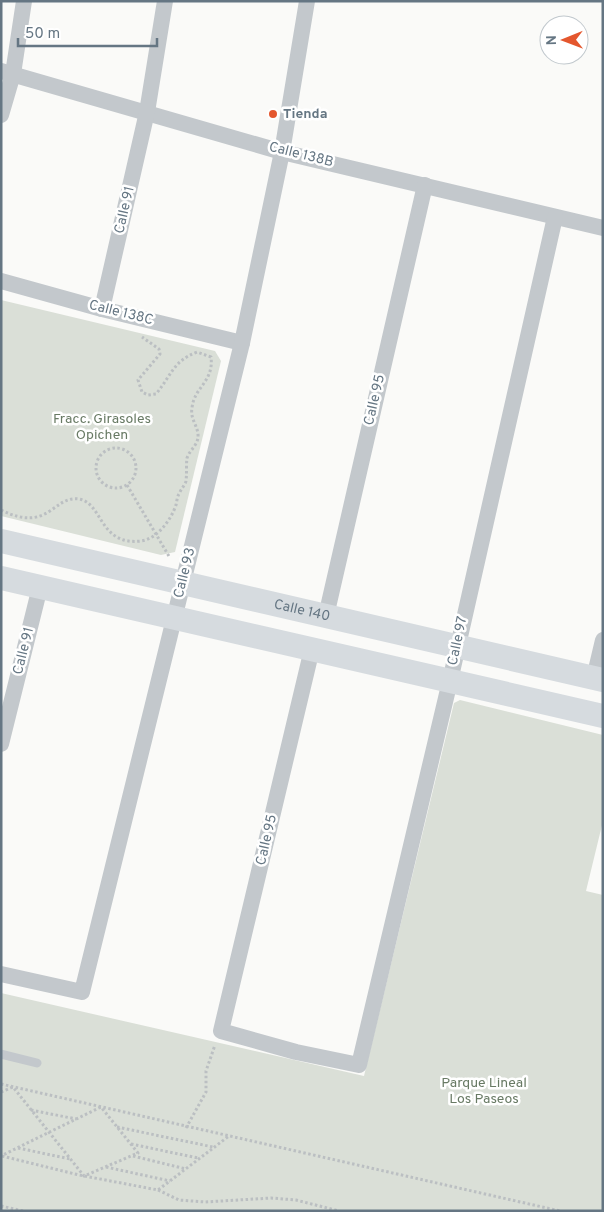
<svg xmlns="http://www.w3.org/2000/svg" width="604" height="1212" viewBox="0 0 604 1212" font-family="Overpass,sans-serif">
<rect width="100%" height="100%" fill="#fafaf8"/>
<g fill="#dadfd7">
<polygon points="1,300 215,351 221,361 175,552 161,555 1,516"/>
<polygon points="460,700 603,735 603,821 586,891 603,895 603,1211 1,1211 1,993 364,1076 454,703"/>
</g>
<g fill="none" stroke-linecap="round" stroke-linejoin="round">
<g stroke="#bbbfc2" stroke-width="3" stroke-dasharray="2.5 2.5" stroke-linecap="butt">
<circle cx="116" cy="468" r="20"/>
<polyline points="127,485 170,558"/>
<path d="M1 510C49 534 53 495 79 499 103 503 99 546 141 541 157 539 171 520 176 505 177 501 177 497 179 494 181 489 185 485 186 481 187 473 186 465 187 458 190 449 199 445 198 434 197 425 190 418 192 408 194 387 214 382 211 357L197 352C173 361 171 376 156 394L148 395 142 392 138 380 160 354 159 349 142 337"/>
<polyline points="1,1084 560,1211"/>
<path d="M1 1092 13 1087 84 1176 138 1153 101 1107C68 1123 35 1139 1 1156"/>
<polyline points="31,1110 76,1119"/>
<polyline points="117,1127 213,1147"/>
<polyline points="186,1128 206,1092 206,1071 215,1045"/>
<polyline points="131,1144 198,1158"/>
<polyline points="18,1148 70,1159"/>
<polyline points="2,1156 79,1175 158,1190 229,1136"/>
<polyline points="133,1156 186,1169"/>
<polyline points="106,1167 170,1181"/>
<polyline points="158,1190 179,1200 205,1202 271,1198 296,1200 339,1211"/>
<polyline points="1,1206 23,1211"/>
</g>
<polyline stroke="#c3c8cc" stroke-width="9" points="1,1054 37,1063"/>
<g stroke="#c3c8cc" stroke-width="16">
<polyline points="1,71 282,152 603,228"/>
<polyline points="1,115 13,74 24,1"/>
<polyline points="1,281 102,309 242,343"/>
<polyline points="102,309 147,112 165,1"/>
<polyline points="326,616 425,185"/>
<polyline points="312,649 221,1031 296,1052 359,1065 450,681 555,217"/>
<polyline points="594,678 603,640"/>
<polyline points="1,744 40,587"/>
<polyline points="1,974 82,992 242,343 282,152 307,1"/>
</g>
<g stroke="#d6dbdf" stroke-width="24">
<path id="s1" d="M1 541 603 680"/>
<polyline points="1,578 603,716"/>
</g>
</g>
<circle fill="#e4572e" stroke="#fff" stroke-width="2" cx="273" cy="114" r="5"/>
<g text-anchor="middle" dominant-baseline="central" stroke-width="5" stroke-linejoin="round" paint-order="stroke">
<g font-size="14" font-weight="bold" fill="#657683" stroke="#fff" text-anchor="start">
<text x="283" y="114">Tienda</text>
</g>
<g font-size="14" fill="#657683" stroke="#fff">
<text transform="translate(301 155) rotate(14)">Calle 138B</text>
<text transform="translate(125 210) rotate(-77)">Calle 91</text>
<text transform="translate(121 313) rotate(14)">Calle 138C</text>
<text transform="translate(375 400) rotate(-77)">Calle 95</text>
<text transform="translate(185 573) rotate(-76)">Calle 93</text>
<text stroke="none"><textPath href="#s1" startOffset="309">Calle 140</textPath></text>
<text transform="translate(458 641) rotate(-78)">Calle 97</text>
<text transform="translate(24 651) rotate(-76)">Calle 91</text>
<text transform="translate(267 840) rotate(-77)">Calle 95</text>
</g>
<g font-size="14" fill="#687a64" stroke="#fff">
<text x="102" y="419">Fracc. Girasoles<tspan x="102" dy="16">Opichen</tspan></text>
<text x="484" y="1083">Parque Lineal<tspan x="484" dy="16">Los Paseos</tspan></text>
</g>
</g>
<rect width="604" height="1212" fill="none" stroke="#657683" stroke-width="5"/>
<g transform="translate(564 40) rotate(269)"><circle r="24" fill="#ffffff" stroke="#c1c8cd"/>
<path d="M0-4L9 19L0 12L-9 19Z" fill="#e4572e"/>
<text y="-8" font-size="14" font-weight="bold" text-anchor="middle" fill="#657683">N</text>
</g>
<path d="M18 38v8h139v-8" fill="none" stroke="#657683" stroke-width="2.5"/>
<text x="25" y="38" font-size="15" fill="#657683" stroke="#ffffff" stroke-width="4" paint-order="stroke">50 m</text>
</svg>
